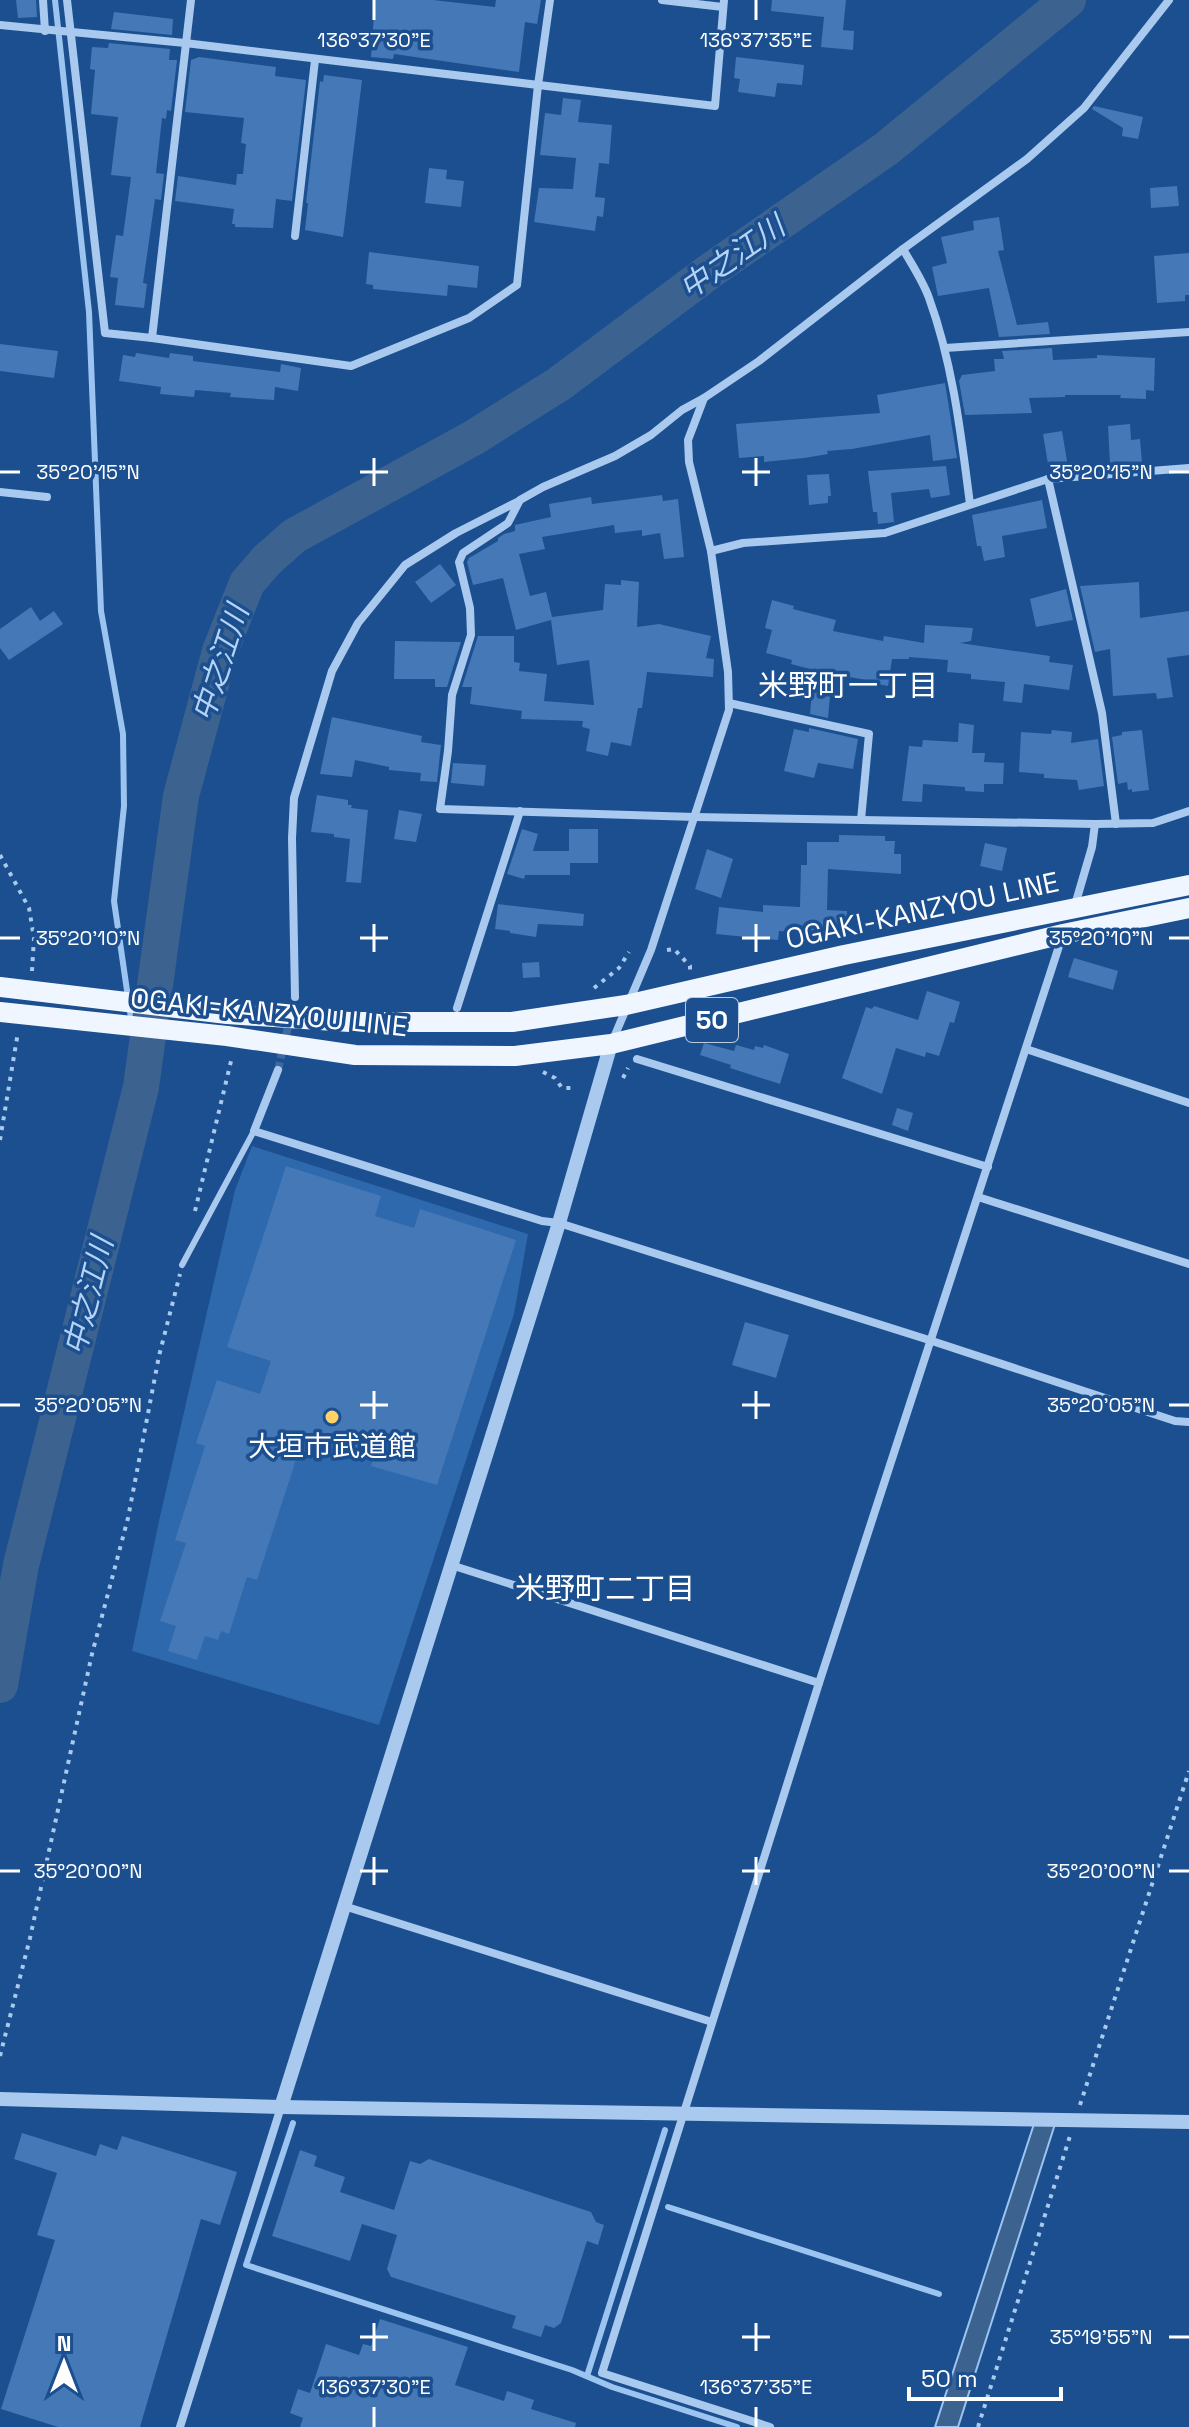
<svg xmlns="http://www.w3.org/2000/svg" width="1189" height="2427" viewBox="0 0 1189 2427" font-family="'Space Grotesk','Noto Sans JP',sans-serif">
<rect width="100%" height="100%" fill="#1b4f8f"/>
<polygon fill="#2e69ad" points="252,1146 528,1234 514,1314 379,1725 132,1651 159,1521 235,1190"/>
<polygon fill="#3c6290" stroke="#9cc4f0" stroke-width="2" points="1034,2124 1055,2124 958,2427 935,2427"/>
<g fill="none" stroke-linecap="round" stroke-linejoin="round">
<g stroke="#9cc4f0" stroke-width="6">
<polyline points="55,0 89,312 101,611 123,734 124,806 114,901 141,1087"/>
<polyline points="293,2123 246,2265 572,2370 612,2387 737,2427"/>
<polyline points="668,2207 939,2294"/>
<polyline points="587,2376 665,2130"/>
</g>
<polyline stroke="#3c6290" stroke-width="36" points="0,1685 21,1565 141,1087 181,796 220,651 247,583 267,560 294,536 473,438 559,384 710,271 886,149 1068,0"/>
</g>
<g fill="#4478b7">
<polygon points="16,0 36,0 37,17 18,18"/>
<polygon points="375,0 433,0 495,7 496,0 541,0 537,24 525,22 519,72 394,54 393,59 371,57"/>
<polygon points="772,0 846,0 843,30 854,31 853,50 821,47 824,17 771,11"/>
<polygon points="114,12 173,19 172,35 111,29"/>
<polygon points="109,43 170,49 169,60 177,60 171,111 167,110 166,119 162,118 156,173 164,174 161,200 155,199 143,283 147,284 144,308 115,305 118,278 110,277 116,235 123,236 131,177 111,175 118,117 91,114 95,70 90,69 92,47 108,48"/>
<polygon points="199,57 276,67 275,76 306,80 292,201 276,199 273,228 235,227 235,224 232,224 234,209 175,201 178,176 236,185 237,174 243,174 246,144 241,143 244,118 185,112 191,60"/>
<polygon points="736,57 804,65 802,85 777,83 775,97 738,92 740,79 734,78"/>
<polygon points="324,75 362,80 343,237 305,230 308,203 306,203 320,81 323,82"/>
<polygon points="563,98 581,100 578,122 612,125 609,164 599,163 595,197 605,198 603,217 597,216 595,231 534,222 539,188 573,189 576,158 540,155 545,113 561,115"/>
<polygon points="1094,106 1143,117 1138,139 1122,136 1123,128 1092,109"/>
<polygon points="429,168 447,170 446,179 464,181 461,207 425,203"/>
<polygon points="1177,186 1179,206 1151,208 1150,188"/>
<polygon points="999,217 1004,250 998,251 1017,325 1048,322 1050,334 999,337 989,288 938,296 932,267 947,263 941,237 974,230 973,221"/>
<polygon points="369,252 479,266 477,288 448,285 447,296 373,289 373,285 366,284"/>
<polygon points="1189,253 1189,295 1185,295 1185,301 1157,303 1154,256"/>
<polygon points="0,344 58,351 54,378 0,371"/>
<polygon points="1052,348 1053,360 1097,358 1097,355 1155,358 1154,391 1146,390 1146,399 1120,398 1121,395 1065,395 1065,397 1029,398 1032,413 965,415 959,381 962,375 995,371 994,359 1004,359 1002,351"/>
<polygon points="136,353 169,358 170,353 193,356 193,361 280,372 281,364 301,368 298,391 275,387 274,400 230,397 231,393 195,390 194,397 160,394 161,387 119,381 123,355 135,357"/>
<polygon points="945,383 957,458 933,461 930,435 852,449 827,451 828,454 804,458 764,462 764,456 739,458 736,424 880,413 877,395"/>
<polygon points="1130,424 1131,440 1140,439 1142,462 1110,464 1108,426"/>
<polygon points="1062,431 1068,467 1049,470 1043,434"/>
<polygon points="946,466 950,495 931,498 929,489 891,493 894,522 878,524 877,512 873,512 868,471"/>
<polygon points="829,474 831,496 828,496 828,503 809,505 807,475"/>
<polygon points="662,495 663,501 678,499 684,557 664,559 660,533 642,536 642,530 615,533 614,525 542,537 545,549 519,554 530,596 546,592 552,617 603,610 605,584 621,585 621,580 639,582 637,627 659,624 711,636 706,658 714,659 713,677 647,672 642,708 638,708 631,746 611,742 608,756 586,751 590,729 582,727 583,721 521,719 522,711 470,704 472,687 462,687 478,636 514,636 514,662 520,663 519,671 547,674 544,701 594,705 589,660 557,665 551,620 516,630 503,578 473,585 467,562 469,558 498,541 498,538 504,534 515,531 515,525 551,517 549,504 591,497 592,504"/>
<polygon points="1042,500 1047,528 1002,536 1005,557 984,561 981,546 977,546 972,515"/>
<polygon points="440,564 456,585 431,603 415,582"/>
<polygon points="1139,582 1140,618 1189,611 1189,655 1167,658 1173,697 1157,699 1156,693 1113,696 1110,649 1095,652 1080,586"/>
<polygon points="1066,589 1073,620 1036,627 1030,599"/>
<polygon points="772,600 794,606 793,609 836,620 833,631 883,641 884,636 924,643 925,625 973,628 971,641 960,643 1050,656 1049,662 1073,665 1069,690 1024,684 1022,703 1003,701 1005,682 971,679 971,674 947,672 948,660 909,657 909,659 892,659 888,686 872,683 872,681 832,674 828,718 810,714 814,670 791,664 792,660 766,653 772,630 765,628"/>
<polygon points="31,607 40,621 54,611 63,624 9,660 0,648 0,629"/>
<polygon points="395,641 461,642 447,687 435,687 435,679 394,679"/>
<polygon points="332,717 422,736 421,742 441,745 437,782 420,781 421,773 389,770 389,767 355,760 352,777 320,774"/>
<polygon points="959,723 974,725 972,753 985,753 984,762 1004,763 1003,784 984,784 984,792 965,791 965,787 923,784 922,802 902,801 909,746 922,747 923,740 958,742"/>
<polygon points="809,728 858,739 853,769 818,763 814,778 784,771 794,729 809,732"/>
<polygon points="1052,730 1072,732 1071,743 1098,739 1104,786 1079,790 1077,780 1044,778 1044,774 1019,772 1021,732 1051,734"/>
<polygon points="1142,730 1149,790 1132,792 1132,789 1128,790 1127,782 1118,784 1112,737 1122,735 1122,732"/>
<polygon points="453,763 486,765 484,786 451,783"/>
<polygon points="317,795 348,800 348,805 352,805 351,808 368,810 361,883 346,882 350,839 334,837 334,834 311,832"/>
<polygon points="399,810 422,814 416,842 394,839"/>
<polygon points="522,829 538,834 533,851 569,851 569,829 598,829 598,863 570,863 570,875 525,875 524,879 507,874"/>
<polygon points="839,835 885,836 885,841 895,841 894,854 901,854 901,874 828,869 827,910 847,911 847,929 816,928 816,933 779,931 778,940 716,934 719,907 763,912 763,905 800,907 801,865 807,865 807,842 839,842"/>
<polygon points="985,843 1007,848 1002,871 980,866"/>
<polygon points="707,849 733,859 721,898 695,889"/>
<polygon points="498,904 584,914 583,926 538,924 536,937 510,933 510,931 495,929"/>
<polygon points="1074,958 1118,971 1113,990 1068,977"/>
<polygon points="539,962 540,977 523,978 522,963"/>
<polygon points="927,991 960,1002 954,1023 950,1022 939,1056 926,1052 925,1057 896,1048 882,1094 842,1078 866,1007 872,1009 874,1006 918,1020"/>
<polygon points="704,1043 734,1051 736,1045 754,1050 755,1046 763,1048 764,1045 789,1054 780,1084 730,1068 731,1065 700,1055"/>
<polygon points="897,1108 913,1113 908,1131 892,1125"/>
<polygon points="286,1166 381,1196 375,1216 414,1228 420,1209 516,1240 437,1485 371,1466 375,1453 342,1443 340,1448 322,1448 304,1435 257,1580 247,1577 229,1634 221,1631 218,1640 205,1636 197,1660 168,1651 176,1626 160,1621 186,1543 175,1540 205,1446 196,1443 217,1380 260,1394 271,1361 227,1347"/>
<polygon points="745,1322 789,1335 776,1378 732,1365"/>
<polygon points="22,2133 96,2156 100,2144 117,2150 122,2136 237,2172 220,2225 201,2219 140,2427 58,2427 1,2409 55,2240 37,2235 57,2173 14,2159"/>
<polygon points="300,2150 317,2156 314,2166 345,2177 340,2192 394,2210 410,2161 420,2164 429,2159 591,2212 596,2222 604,2225 598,2245 587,2241 561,2323 554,2328 545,2325 541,2337 512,2328 516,2316 391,2277 387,2269 397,2235 362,2224 350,2261 272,2236"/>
<polygon points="380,2319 468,2347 455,2385 504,2401 507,2391 534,2400 531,2409 576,2423 575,2427 300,2427 303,2418 290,2413 298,2389 310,2393 326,2344 359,2355 363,2344 371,2346"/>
</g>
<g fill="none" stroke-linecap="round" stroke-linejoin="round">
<polyline stroke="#3d69a0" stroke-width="8" stroke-dasharray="8 4" stroke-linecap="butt" points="278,1070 295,997"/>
<g stroke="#a9c9ee" stroke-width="4" stroke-dasharray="4 6" stroke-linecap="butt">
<polyline points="0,855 29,908 34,938 32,971"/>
<polyline points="667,950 674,949 690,966 690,973"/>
<polyline points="594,988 619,968 629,952"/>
<polyline points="543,1072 555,1078 562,1088 574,1088"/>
<polyline points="623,1078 628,1068"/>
<polyline points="0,1140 18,1032"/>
<polyline points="195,1211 232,1057"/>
<polyline points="0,2056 30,1938 92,1654 128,1518 159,1356 180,1274"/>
<polyline points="1080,2105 1189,1771"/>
<polyline points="978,2427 1070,2136"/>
</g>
<polyline stroke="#a9c9ee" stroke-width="6" points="182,1265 254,1131"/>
<g stroke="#a9c9ee" stroke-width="8">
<polyline points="43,0 45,31"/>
<polyline points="67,0 105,333 152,338 191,0"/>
<polyline points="662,0 723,7"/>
<polyline points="0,25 185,43 715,106 724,0"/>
<polyline points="295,236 315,60"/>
<path d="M903 249C912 265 923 281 929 298 953 364 961 435 970 504"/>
<polyline points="152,338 351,366 469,318 517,285 538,85 550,0"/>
<polyline points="945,348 1189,332"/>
<polyline points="704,398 682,410 651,435 615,456 543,487 520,500 508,523 463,553 459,562 470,608 471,635 452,695 448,751 440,809 695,817 1095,824 1153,823 1189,811"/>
<polyline points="1048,479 1102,713 1116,824"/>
<polyline points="0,492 47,497"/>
<polyline points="711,551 743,543 885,533 1048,479 1189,468"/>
<polyline points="729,703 869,734 861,820"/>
<polyline points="1075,905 1092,847 1095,824"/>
<polyline points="295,997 292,838 294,798 332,671 358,623 405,565 456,533 519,501"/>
<polyline points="457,1008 520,811"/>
<polyline points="612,1042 651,950 729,710 728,672 711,551 689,462 688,440 704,398 759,361 903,249 1027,159 1084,108 1169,0"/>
<polyline points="1026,1049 1189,1103"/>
<polyline points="637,1059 988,1167"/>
<polyline points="278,1070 254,1131 542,1221 559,1223 929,1340 1175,1421 1189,1422"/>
<polyline points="978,1197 1189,1264"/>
<polyline points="451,1565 819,1683"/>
<polyline points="344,1906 712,2022"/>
<polyline points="180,2427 281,2107"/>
<polyline points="770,2427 602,2373 819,1683 1063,934"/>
</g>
<g stroke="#a9c9ee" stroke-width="14">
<polyline points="0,2099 281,2107 1189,2122"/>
<polyline points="281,2107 559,1223 611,1044"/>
</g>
<g stroke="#f0f6ff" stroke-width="20">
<polyline points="0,987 227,1014 350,1022 512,1022 626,1005 844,955 1189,885"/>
<polyline points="0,1012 227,1036 355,1055 515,1056 611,1044 1063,934 1189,908"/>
</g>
</g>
<path fill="none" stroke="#fff" stroke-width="3" d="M374 0V20M756 0V20M374 458V486M756 458V486M0 472H20M360 472H388M742 472H770M1169 472H1189M374 924V952M756 924V952M0 938H20M360 938H388M742 938H770M1169 938H1189M374 1391V1419M756 1391V1419M0 1405H20M360 1405H388M742 1405H770M1169 1405H1189M374 1857V1885M756 1857V1885M0 1871H20M360 1871H388M742 1871H770M1169 1871H1189M374 2323V2351M756 2323V2351M360 2337H388M742 2337H770M1169 2337H1189M374 2407V2427M756 2407V2427"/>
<circle fill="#ffd166" stroke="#1b4f8f" stroke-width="3" cx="332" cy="1417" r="8"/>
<g text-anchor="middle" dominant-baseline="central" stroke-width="7" stroke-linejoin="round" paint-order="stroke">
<rect fill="#1b4f8f" stroke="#bbcadd" stroke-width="2" x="686" y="998" width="52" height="44" rx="6"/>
<g font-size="26" font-weight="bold" fill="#fff">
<text x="712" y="1020">50</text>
</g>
<g font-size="28" fill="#fff" stroke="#1b4f8f">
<text transform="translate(922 910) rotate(-12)">OGAKI-KANZYOU LINE</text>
<text transform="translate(269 1012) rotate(6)">OGAKI-KANZYOU LINE</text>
</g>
<g font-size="28" fill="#fff" stroke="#1b4f8f">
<text x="332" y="1446">大垣市武道館</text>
</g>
<g font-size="30" font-style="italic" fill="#b5d3f5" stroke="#1b4f8f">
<text transform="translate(732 257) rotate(-35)">中之江川</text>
<text transform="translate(220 663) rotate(-72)">中之江川</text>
<text transform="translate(88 1296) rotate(-76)">中之江川</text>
</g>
<g font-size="30" fill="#fff" stroke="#1b4f8f">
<text x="848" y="685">米野町一丁目</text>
<text x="605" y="1588">米野町二丁目</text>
</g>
</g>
<g font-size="20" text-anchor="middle" fill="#fff" stroke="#1b4f8f" stroke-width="7" stroke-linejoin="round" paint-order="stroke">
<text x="374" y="47">136°37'30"E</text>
<text x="756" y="47">136°37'35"E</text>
<text x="88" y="479">35°20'15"N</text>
<text x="1101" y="479">35°20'15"N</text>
<text x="88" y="945">35°20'10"N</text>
<text x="1101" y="945">35°20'10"N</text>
<text x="88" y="1412">35°20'05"N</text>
<text x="1101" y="1412">35°20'05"N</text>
<text x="88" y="1878">35°20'00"N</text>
<text x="1101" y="1878">35°20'00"N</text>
<text x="1101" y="2344">35°19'55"N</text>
<text x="374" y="2394">136°37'30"E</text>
<text x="756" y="2394">136°37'35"E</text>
</g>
<g transform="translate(64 2363)" stroke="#1b4f8f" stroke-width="6" paint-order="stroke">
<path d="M0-6L14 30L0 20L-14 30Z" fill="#ffffff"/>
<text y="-12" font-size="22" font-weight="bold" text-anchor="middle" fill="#ffffff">N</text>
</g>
<path d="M909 2387v12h152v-12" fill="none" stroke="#ffffff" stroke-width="4"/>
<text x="921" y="2387" font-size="24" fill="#ffffff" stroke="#1b4f8f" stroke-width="6" paint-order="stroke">50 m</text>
</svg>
